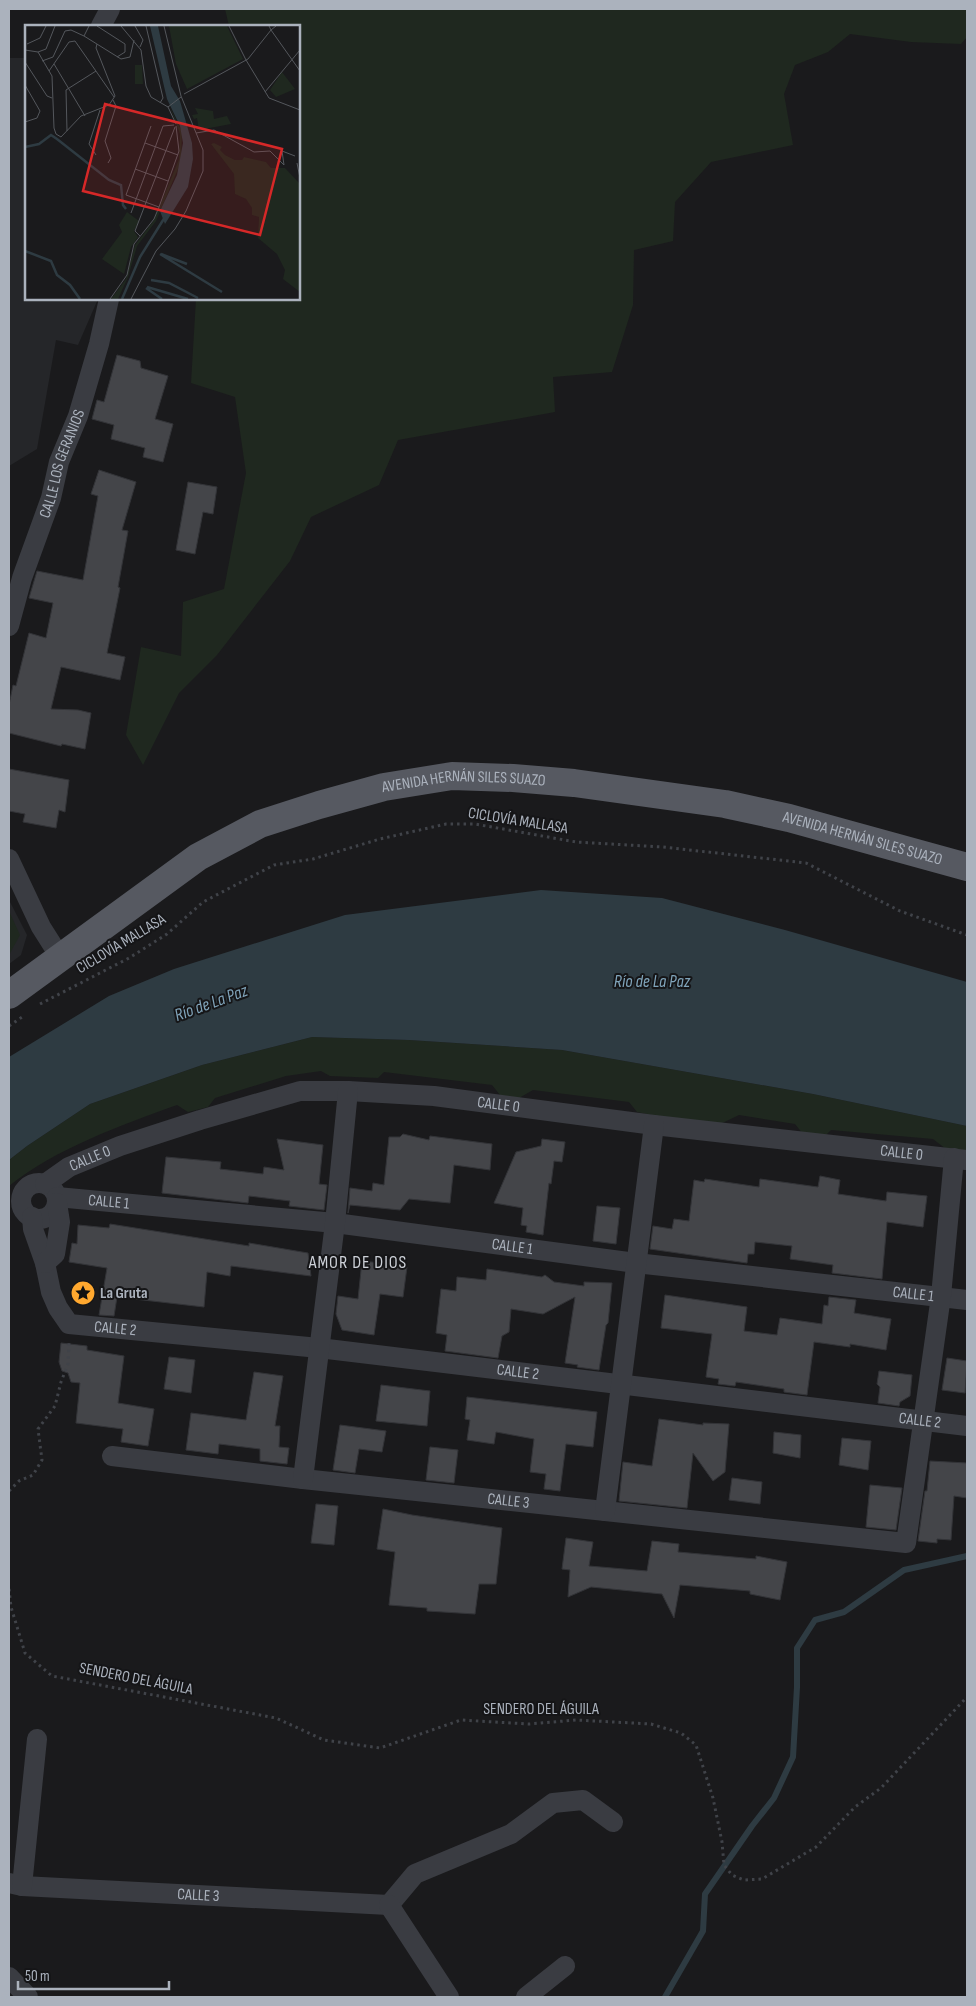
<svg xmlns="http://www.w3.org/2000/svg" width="976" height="2006" viewBox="0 0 976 2006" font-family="'Sofia Sans Condensed',sans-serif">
<rect width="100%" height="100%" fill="#1a1a1c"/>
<g fill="#252629">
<polygon points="9,58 26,58 26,299 98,299 78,345 56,340 37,449 9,466"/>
<polygon points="9,900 27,935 21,955 9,964"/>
</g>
<g fill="#1f281f">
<polygon points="225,9 967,9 967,37 961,44 911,42 850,34 828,52 795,65 784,94 793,145 711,162 675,202 673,241 634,250 633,305 612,372 553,377 555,412 398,440 379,485 311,517 290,561 217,655 179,693 143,765 126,735 141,647 181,656 183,602 224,589 246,473 235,397 191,383 196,299 299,299 299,26 229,26"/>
<polygon points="9,911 20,935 9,955"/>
<path d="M312 1037 409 1040 562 1050 813 1094 967 1126V1151L946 1149 933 1139 831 1130 825 1136 803 1134 795 1124 739 1115 714 1127 637 1112 629 1102 533 1090 519 1098 500 1095 492 1085 384 1072 378 1078 330 1076 321 1071 286 1076 215 1098 208 1107 188 1112 177 1105C121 1125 55 1149 9 1186V1160L27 1146 90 1104 202 1065Z"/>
</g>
<polygon fill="#2e3b42" points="541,890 662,898 785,930 967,982 967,1126 813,1094 562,1050 409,1040 312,1037 202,1065 90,1104 27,1146 9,1160 9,1057 109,996 174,969 345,915"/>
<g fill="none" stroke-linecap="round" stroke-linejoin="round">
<polyline stroke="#2e3b42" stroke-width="6" points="665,1997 703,1931 705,1894 752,1826 774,1798 793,1757 797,1687 797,1648 815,1620 844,1612 904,1570 967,1556"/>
</g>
<g fill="#444549" stroke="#333438">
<polygon points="117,355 140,361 141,368 168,376 155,419 173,424 163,462 143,457 145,448 111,439 114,425 92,419 97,400 104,402"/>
<polygon points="99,470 136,482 122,530 128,531 118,587 120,588 107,653 125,657 120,680 61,667 51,709 78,710 91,713 85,749 62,744 61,746 9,733 9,705 13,685 16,686 29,633 46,638 53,603 29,598 37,571 83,580 98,496 91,494"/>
<polygon points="188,482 217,487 213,514 203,512 195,554 176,550"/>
<polygon points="9,769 69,780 65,812 59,810 56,828 23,822 25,814 9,811"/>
<polygon points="403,1134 429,1140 430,1136 492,1144 490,1170 454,1165 450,1203 409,1199 400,1210 350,1205 348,1213 350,1188 372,1191 373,1183 384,1185 389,1137 400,1137"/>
<polygon points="277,1139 323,1145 319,1184 327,1185 324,1210 289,1206 290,1201 249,1196 248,1203 162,1193 166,1157 221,1162 220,1169 263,1174 264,1167 284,1170"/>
<polygon points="542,1139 565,1142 562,1162 554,1161 551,1184 549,1183 543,1235 526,1232 527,1226 521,1225 523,1208 494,1203 516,1152 541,1146"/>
<polygon points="820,1176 840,1180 838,1194 886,1201 887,1192 927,1196 923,1227 887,1222 882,1279 832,1273 833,1265 790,1259 792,1246 755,1242 754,1254 748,1254 747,1263 650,1249 653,1226 672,1229 674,1219 689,1221 694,1180 704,1182 705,1179 759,1187 760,1179 818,1187"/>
<polygon points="597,1206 620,1208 616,1244 593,1241"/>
<polygon points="110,1224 249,1246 249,1243 308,1253 311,1276 231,1266 230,1276 207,1272 204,1307 117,1297 114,1316 99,1315 107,1268 69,1262 72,1243 77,1244 78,1225 109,1228"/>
<polygon points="381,1259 394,1260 399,1266 407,1267 403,1297 380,1294 374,1335 342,1330 336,1314 338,1296 358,1299 362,1261 381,1263"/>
<polygon points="487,1269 542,1277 545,1275 554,1282 584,1286 584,1282 612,1283 608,1323 606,1325 599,1370 577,1367 578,1365 565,1363 575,1297 543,1314 511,1309 509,1332 502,1336 498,1358 445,1351 447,1335 436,1333 441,1289 456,1291 457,1277 486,1280"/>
<polygon points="665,1295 747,1307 744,1331 777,1335 780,1318 822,1324 824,1305 828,1306 829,1297 856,1300 854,1313 891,1319 886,1350 850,1344 850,1347 814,1342 807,1395 784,1392 784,1389 736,1382 735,1386 718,1384 719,1379 706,1377 712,1334 661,1328"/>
<polygon points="61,1343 87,1346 87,1350 124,1356 118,1403 154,1409 148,1446 121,1442 123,1429 76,1423 80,1383 71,1382 68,1373 62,1371 59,1362"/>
<polygon points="169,1357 195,1360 191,1393 164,1389"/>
<polygon points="947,1358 967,1361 965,1393 942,1390"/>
<polygon points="879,1371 912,1375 910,1396 900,1402 899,1406 878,1403 880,1387 877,1384"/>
<polygon points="254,1372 283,1376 275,1426 280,1426 279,1447 289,1448 287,1464 260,1461 260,1449 219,1444 218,1454 186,1450 191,1413 246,1420"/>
<polygon points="381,1385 430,1391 427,1426 376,1421"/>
<polygon points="467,1397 597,1412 593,1447 566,1444 560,1491 544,1489 546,1474 530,1472 534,1439 496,1432 494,1444 467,1440 470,1420 465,1419"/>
<polygon points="659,1419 703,1425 703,1423 729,1424 725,1472 713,1481 693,1453 687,1508 619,1501 623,1462 652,1466"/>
<polygon points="340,1425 386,1431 382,1452 359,1449 355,1473 333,1470"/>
<polygon points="774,1432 801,1435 800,1458 773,1453"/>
<polygon points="842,1438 871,1441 868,1470 839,1465"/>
<polygon points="430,1447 458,1450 454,1483 426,1480"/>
<polygon points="930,1461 967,1463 967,1498 954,1496 951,1540 937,1539 937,1543 918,1541 925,1491 927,1491"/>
<polygon points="732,1478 762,1482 760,1504 729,1500"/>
<polygon points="870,1485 902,1488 896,1530 866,1527"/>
<polygon points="316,1504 338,1506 334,1545 311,1543"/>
<polygon points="383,1509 412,1515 502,1528 496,1584 479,1584 475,1614 427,1611 427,1608 389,1605 395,1552 377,1549"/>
<polygon points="566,1538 593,1542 589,1566 647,1571 652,1541 679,1544 678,1552 756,1559 756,1556 787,1562 780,1600 750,1594 750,1591 680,1585 674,1618 662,1594 591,1587 568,1597 570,1570 562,1569"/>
</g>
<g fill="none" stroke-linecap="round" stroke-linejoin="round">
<g stroke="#404349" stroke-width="3" stroke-dasharray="2.5 4" stroke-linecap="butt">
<polyline points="40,1004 129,958 167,934 203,902 274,865 313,859 380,839 446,824 475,824 576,842 663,847 806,863 900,911 967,935"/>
<polyline points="9,1026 25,1015"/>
<polyline points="9,1491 19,1481 33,1475 42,1460 38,1429 55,1406 61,1382 68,1364 69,1343"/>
<polyline points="9,1589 11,1607 25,1653 52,1676 276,1718 324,1740 380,1748 461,1720 529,1724 576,1720 651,1724 681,1733 696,1745 713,1798 722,1842 724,1865 732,1875 744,1880 762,1879 816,1847 855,1807 881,1788 967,1697"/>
</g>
<g stroke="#3a3c42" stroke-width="20">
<polyline points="101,26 110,9"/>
<path id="s1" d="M9 626 22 578 51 498 59 462 78 416 99 344 109 299"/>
<polyline points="9,859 41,927 60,957"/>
<circle cx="39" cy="1201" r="18"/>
<path id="s2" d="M45 1184 69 1167 120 1146 200 1120 300 1091H348L434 1096 654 1125 966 1160"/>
<path id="s3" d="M57 1197 335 1223 636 1263 967 1300"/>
<path id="s4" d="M32 1217 33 1229 45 1263 51 1292 58 1308 69 1324 319 1348 967 1426"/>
<polyline points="45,1263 55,1254 60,1222 57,1203"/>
<path id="s5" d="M112 1456 303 1479 906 1543 941 1296 954 1158"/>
<polyline points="303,1479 335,1223 348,1091"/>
<polyline points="605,1511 654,1125"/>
<path id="s6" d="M9 1883 22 1886 389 1905"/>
<polyline points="22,1886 37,1739"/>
<polyline points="389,1905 415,1874 511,1834 553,1803 583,1800 613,1822"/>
<polyline points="389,1905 449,1997"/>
<polyline points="9,1977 28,1997"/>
<polyline points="526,1997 565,1966"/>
</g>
<path stroke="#565961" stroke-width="28" id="s7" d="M9 995 198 857 260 824 319 805 384 787 452 776 513 778 574 783 725 804 789 818 967 867"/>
</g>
<defs>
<symbol id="sight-disc" viewBox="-11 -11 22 22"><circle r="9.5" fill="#ffa82f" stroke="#151517"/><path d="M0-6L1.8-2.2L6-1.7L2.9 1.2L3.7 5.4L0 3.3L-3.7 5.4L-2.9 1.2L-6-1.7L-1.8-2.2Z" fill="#111"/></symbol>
</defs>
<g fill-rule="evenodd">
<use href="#sight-disc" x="69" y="1279" width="28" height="28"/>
</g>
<g text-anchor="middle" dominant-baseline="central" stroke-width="4" stroke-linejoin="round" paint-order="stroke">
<g font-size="16" fill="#abb2bd" stroke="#151517">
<text stroke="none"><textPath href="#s1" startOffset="171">CALLE LOS GERANIOS</textPath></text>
<text stroke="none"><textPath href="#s7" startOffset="514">AVENIDA HERNÁN SILES SUAZO</textPath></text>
<text transform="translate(518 821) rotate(9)">CICLOVÍA MALLASA</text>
<text stroke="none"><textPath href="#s7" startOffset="919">AVENIDA HERNÁN SILES SUAZO</textPath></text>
<text transform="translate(121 944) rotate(-31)">CICLOVÍA MALLASA</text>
<text stroke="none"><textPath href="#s2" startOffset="472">CALLE 0</textPath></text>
<text stroke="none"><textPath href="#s2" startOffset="878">CALLE 0</textPath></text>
<text stroke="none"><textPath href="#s2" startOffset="52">CALLE 0</textPath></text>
<text stroke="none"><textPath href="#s3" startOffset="52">CALLE 1</textPath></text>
<text stroke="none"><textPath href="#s3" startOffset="458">CALLE 1</textPath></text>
<text stroke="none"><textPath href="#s3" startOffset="862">CALLE 1</textPath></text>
<text stroke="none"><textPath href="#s4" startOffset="161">CALLE 2</textPath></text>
<text stroke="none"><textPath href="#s4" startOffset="566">CALLE 2</textPath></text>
<text stroke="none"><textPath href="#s4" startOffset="971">CALLE 2</textPath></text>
<text stroke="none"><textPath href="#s5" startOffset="399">CALLE 3</textPath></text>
<text transform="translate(136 1679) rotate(11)">SENDERO DEL ÁGUILA</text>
<text x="541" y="1709">SENDERO DEL ÁGUILA</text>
<text stroke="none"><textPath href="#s6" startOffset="190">CALLE 3</textPath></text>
</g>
<g font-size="16" font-weight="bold" fill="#abb2bd" stroke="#151517" text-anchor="start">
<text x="100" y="1293">La Gruta</text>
</g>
<g font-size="18" font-style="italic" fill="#80a4ba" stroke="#151517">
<text x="652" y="981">Río de La Paz</text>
<text transform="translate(211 1003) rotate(-20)">Río de La Paz</text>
</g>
<g font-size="18" letter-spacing="1" fill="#cdd1d8" stroke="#151517">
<text x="358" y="1262">AMOR DE DIOS</text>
</g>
</g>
<g transform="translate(25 25)">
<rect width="275" height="275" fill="#1a1a1c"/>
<path d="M144 1H202L218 34 162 64 151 39ZM110 40H117L118 59H110ZM257 47 270 64 251 72 245 65ZM145 82 157 107 156 137 131 196 112 221 103 252 93 274H86L101 254 110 220 129 195 154 134 155 109ZM170 83 188 86 189 94 202 91 206 99 174 105 172 93 169 94 167 90 173 89ZM189 118 197 122 195 125 200 130 210 135H217L219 132 241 137 246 143H260L275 159V267L258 254 260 245 252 229 233 213 234 192 227 190V183L221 174 210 169 209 149 186 119ZM102 187 114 196 109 206 113 212 106 222 99 249 77 234 97 207 94 200Z" fill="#1f281f"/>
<path d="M125 1H133L146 61 155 76 167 118 168 134 163 162 140 199 135 186 152 150 158 118 155 101 142 74Z" fill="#2e3b42"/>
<path fill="none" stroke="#2e3b42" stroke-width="2.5" d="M0 122 14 119 26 110 32 114 84 155 96 160 98 180 101 184M0 226 26 236 32 250 45 260 55 274M135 229 197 267M136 229 162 239M126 255 144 258 173 273M122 262 163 274M121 263 137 274M97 274 115 232 140 192"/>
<path fill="none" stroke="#54575c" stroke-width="1" d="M64 1 59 11 96 34 105 32 109 15M72 1 100 19V27L92 32M96 1 116 25 121 61 126 72 143 82 151 99M110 1 118 15 115 22M121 1 138 73 135 78M204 1 221 35M251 1 246 5 275 46M2 19 15 13 21 1M0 25 13 27 21 24 30 1M13 27 27 51 29 103 31 109 36 112 56 91 84 80 90 71 71 23 72 19M221 35 244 73 275 85M17 36 28 32 40 6 46 5 59 11M0 37 22 71 27 73M29 39 60 91M24 46 44 17 50 16 89 72M0 60 15 86 12 93 0 97M240 67 275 25M159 69 223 34 246 5 244 1M143 82 156 72M126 101 101 170 134 182M42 106 41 65 71 46M171 108 189 105 229 127 245 126 259 140 257 126 270 131M80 116 91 81 88 75M80 116 86 133 83 138M120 118 153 130M71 130 64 119 75 85M272 138 275 153M110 144 143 156M106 188 138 101 149 100M115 211 110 206 150 102M85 274 102 250 109 219 129 194 134 182 154 126 151 101M106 274 131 226 150 204 161 186 178 146V125L156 71 139 1"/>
<path fill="#d62828" fill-opacity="0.15" stroke="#d62828" stroke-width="2.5" d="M80 79 257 124 235 210 58 166Z"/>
<rect width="275" height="275" fill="none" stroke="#abb2bd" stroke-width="2.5"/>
</g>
<rect width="976" height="2006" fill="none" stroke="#abb2bd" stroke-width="20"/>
<path d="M18 1981v8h151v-8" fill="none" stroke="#abb2bd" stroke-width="2.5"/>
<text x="25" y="1981" font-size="15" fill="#abb2bd" stroke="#151517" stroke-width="4" paint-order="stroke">50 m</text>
</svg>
